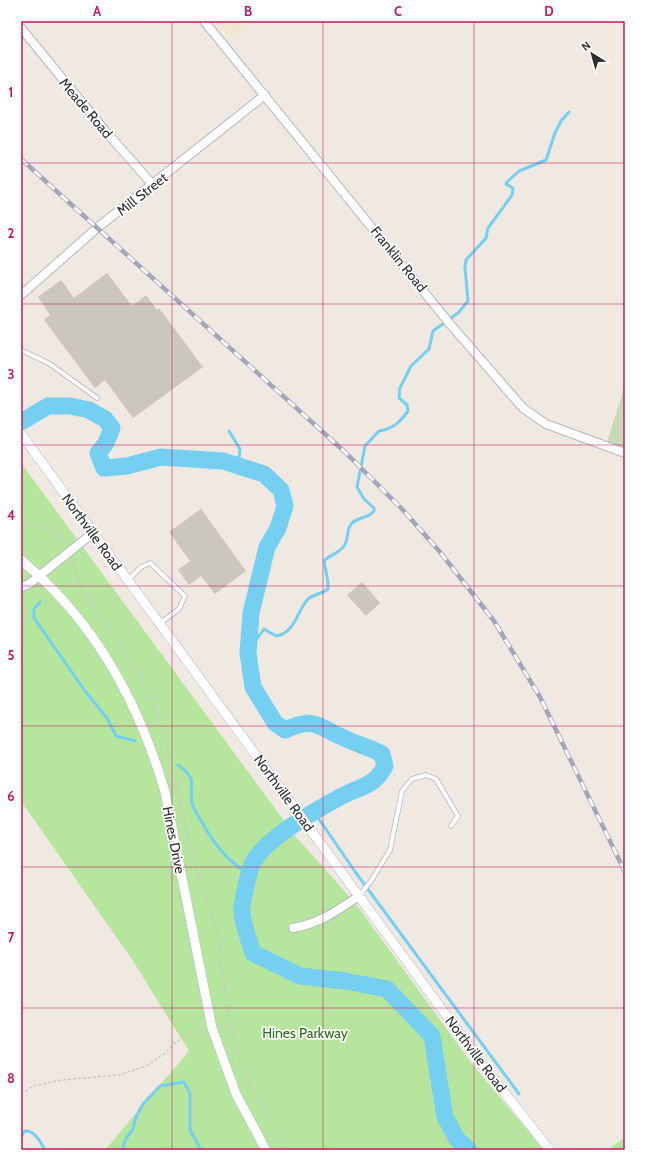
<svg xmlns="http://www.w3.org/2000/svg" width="646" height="1171" viewBox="0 0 646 1171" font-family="Cabin,sans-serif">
<rect width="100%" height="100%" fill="#efe9e1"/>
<polygon fill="#f0e6d1" points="219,21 253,21 233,38"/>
<g fill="#b6e59e">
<polygon points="21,463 296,837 333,878 361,911 472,1064 544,1150 105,1150 189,1051 133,961 21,801"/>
<polygon points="625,1137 625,1150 608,1150"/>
</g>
<polygon fill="#c8d9b8" points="625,385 625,448 607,442"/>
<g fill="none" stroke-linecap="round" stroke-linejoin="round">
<g stroke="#75cff0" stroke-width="3">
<polyline points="229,431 240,449 238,466"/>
<polyline points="40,602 34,609 34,618 85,691 107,718 116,736 135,741"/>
<path d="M249 650 264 629 276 636C295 633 297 611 308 599 314 594 322 594 328 589V582L324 561C330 555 339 553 344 546 349 539 346 529 352 523 359 517 369 518 374 511V508L364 499 357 487 365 446 379 431C393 429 400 422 408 411L407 405 399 398 400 388 411 366 429 349 433 331 458 313 468 301 465 268 466 260 486 238 488 228 512 195 513 188 506 184 507 182 519 171 546 160 555 133 561 121 569 112"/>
<path d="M178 765C199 780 189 784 192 803 193 808 197 813 199 817 211 840 226 861 249 874"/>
<polyline points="314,812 356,873 519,1094"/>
<path d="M21 1136 25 1131C35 1130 41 1143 45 1150"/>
<polyline points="121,1150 123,1149 125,1140 133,1129 136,1117 143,1104 160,1086 184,1082 190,1093 190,1130 201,1150"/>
</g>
<path stroke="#75cff0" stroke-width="17" d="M21 422 48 406H70L89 410 105 419 112 428 106 443 98 453 104 468 127 466 161 457 223 461 264 474 281 490 285 506 278 528 267 547 251 613 248 653 253 687 275 723 285 730C315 716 318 727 344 738 356 744 369 747 382 754L385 766C374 787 361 786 342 796 316 810 265 838 252 864 249 872 247 882 245 891 244 897 241 905 242 912 243 926 249 940 253 953L300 976 345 981 387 989 432 1036 445 1117 457 1139 469 1150"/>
</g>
<g fill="#cbc7bf">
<polygon points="107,273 132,306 146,295 157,310 159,308 203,367 133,418 105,380 95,388 44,320 50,315 38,297 61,280 74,298"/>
<polygon points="201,509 246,571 215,594 201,576 189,585 178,570 190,561 169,532"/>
<polygon points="362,582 380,603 366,616 347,595"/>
</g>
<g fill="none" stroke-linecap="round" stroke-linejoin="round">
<defs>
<g id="service">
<polyline points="21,350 50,364 97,398"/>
<polyline points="128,580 141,567 150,563 185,596 179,609 159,624"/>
<polyline points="359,896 371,881 390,850 402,791 412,779 426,775 436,779 458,816 451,826"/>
</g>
<g id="minor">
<polyline points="204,21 450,324 523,408 546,424 625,453"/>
<polyline points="21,28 107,133 153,185"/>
<polyline points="21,295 97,228 265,95"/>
<polyline points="21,587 29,584 93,533"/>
<path d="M293 928C319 924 338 910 359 896"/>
</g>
<g id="tertiary">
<polyline points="21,434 484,1067 550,1150"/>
<path d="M21 560C94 620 139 703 165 792L212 1028 236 1094 266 1150"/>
</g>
</defs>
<use href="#service" stroke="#b4b7c1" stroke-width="5.5"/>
<use href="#minor" stroke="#b4b7c1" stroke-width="10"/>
<use href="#tertiary" stroke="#b4b7c1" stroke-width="10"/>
<g stroke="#c9c9c9" stroke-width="1.5" stroke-dasharray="3 2" stroke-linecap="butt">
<path d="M21 522C39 526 52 529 65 543"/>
<polyline points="73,561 82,592 116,639 140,677 155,710 168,748 186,830 203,892 217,930 229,1020 238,1055 248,1081 288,1150"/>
<polyline points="220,1026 230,1023"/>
<polyline points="21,1094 33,1086 62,1080 119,1075 146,1066 165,1053 177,1041 203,1031"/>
</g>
<use href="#service" stroke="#fff" stroke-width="4"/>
<use href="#minor" stroke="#fff" stroke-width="8"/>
<use href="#tertiary" stroke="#fff" stroke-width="9"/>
<defs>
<polyline id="rail" points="21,159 346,453 403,510 440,552 494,621 540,697 625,872"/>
</defs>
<use href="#rail" stroke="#a3a6b8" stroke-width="4.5"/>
<use href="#rail" stroke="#fff" stroke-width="3" stroke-dasharray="9" stroke-linecap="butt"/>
</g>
<path fill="none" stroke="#c2185b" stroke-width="1" stroke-opacity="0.55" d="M172 21V1150M323 21V1150M474 21V1150M21 163H625M21 304H625M21 445H625M21 586H625M21 726H625M21 867H625M21 1008H625"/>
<g text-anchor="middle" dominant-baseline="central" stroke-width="3.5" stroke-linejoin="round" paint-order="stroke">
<g font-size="14" fill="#2e2e2e" stroke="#fff">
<text transform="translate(86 108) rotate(50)">Meade Road</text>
<text transform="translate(142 194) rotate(-38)">Mill Street</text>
<text transform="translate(399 259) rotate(51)">Franklin Road</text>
<text transform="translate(92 532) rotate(54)">Northville Road</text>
<text transform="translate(284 793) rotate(54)">Northville Road</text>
<text transform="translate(174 840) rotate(79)">Hines Drive</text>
<text transform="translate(476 1054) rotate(53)">Northville Road</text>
</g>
<g font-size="14" fill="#2c6e1b" stroke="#fff">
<text x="305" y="1033">Hines Parkway</text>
</g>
</g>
<rect width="646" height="1171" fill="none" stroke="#ffffff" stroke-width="44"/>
<g transform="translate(592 54) rotate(323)" stroke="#ffffff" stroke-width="3" paint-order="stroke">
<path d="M0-3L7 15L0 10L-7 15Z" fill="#2e2e2e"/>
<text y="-6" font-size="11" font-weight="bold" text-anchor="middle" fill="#2e2e2e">N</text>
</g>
<rect x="22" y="22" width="602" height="1127" fill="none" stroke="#c2185b" stroke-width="1.5"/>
<g font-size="13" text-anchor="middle" font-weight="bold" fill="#c2185b">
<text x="97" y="16">A</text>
<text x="248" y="16">B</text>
<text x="398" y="16">C</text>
<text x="549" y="16">D</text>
<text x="11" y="97">1</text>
<text x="11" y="238">2</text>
<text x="11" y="379">3</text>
<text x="11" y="520">4</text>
<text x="11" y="660">5</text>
<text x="11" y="801">6</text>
<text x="11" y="942">7</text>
<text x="11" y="1083">8</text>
</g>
</svg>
